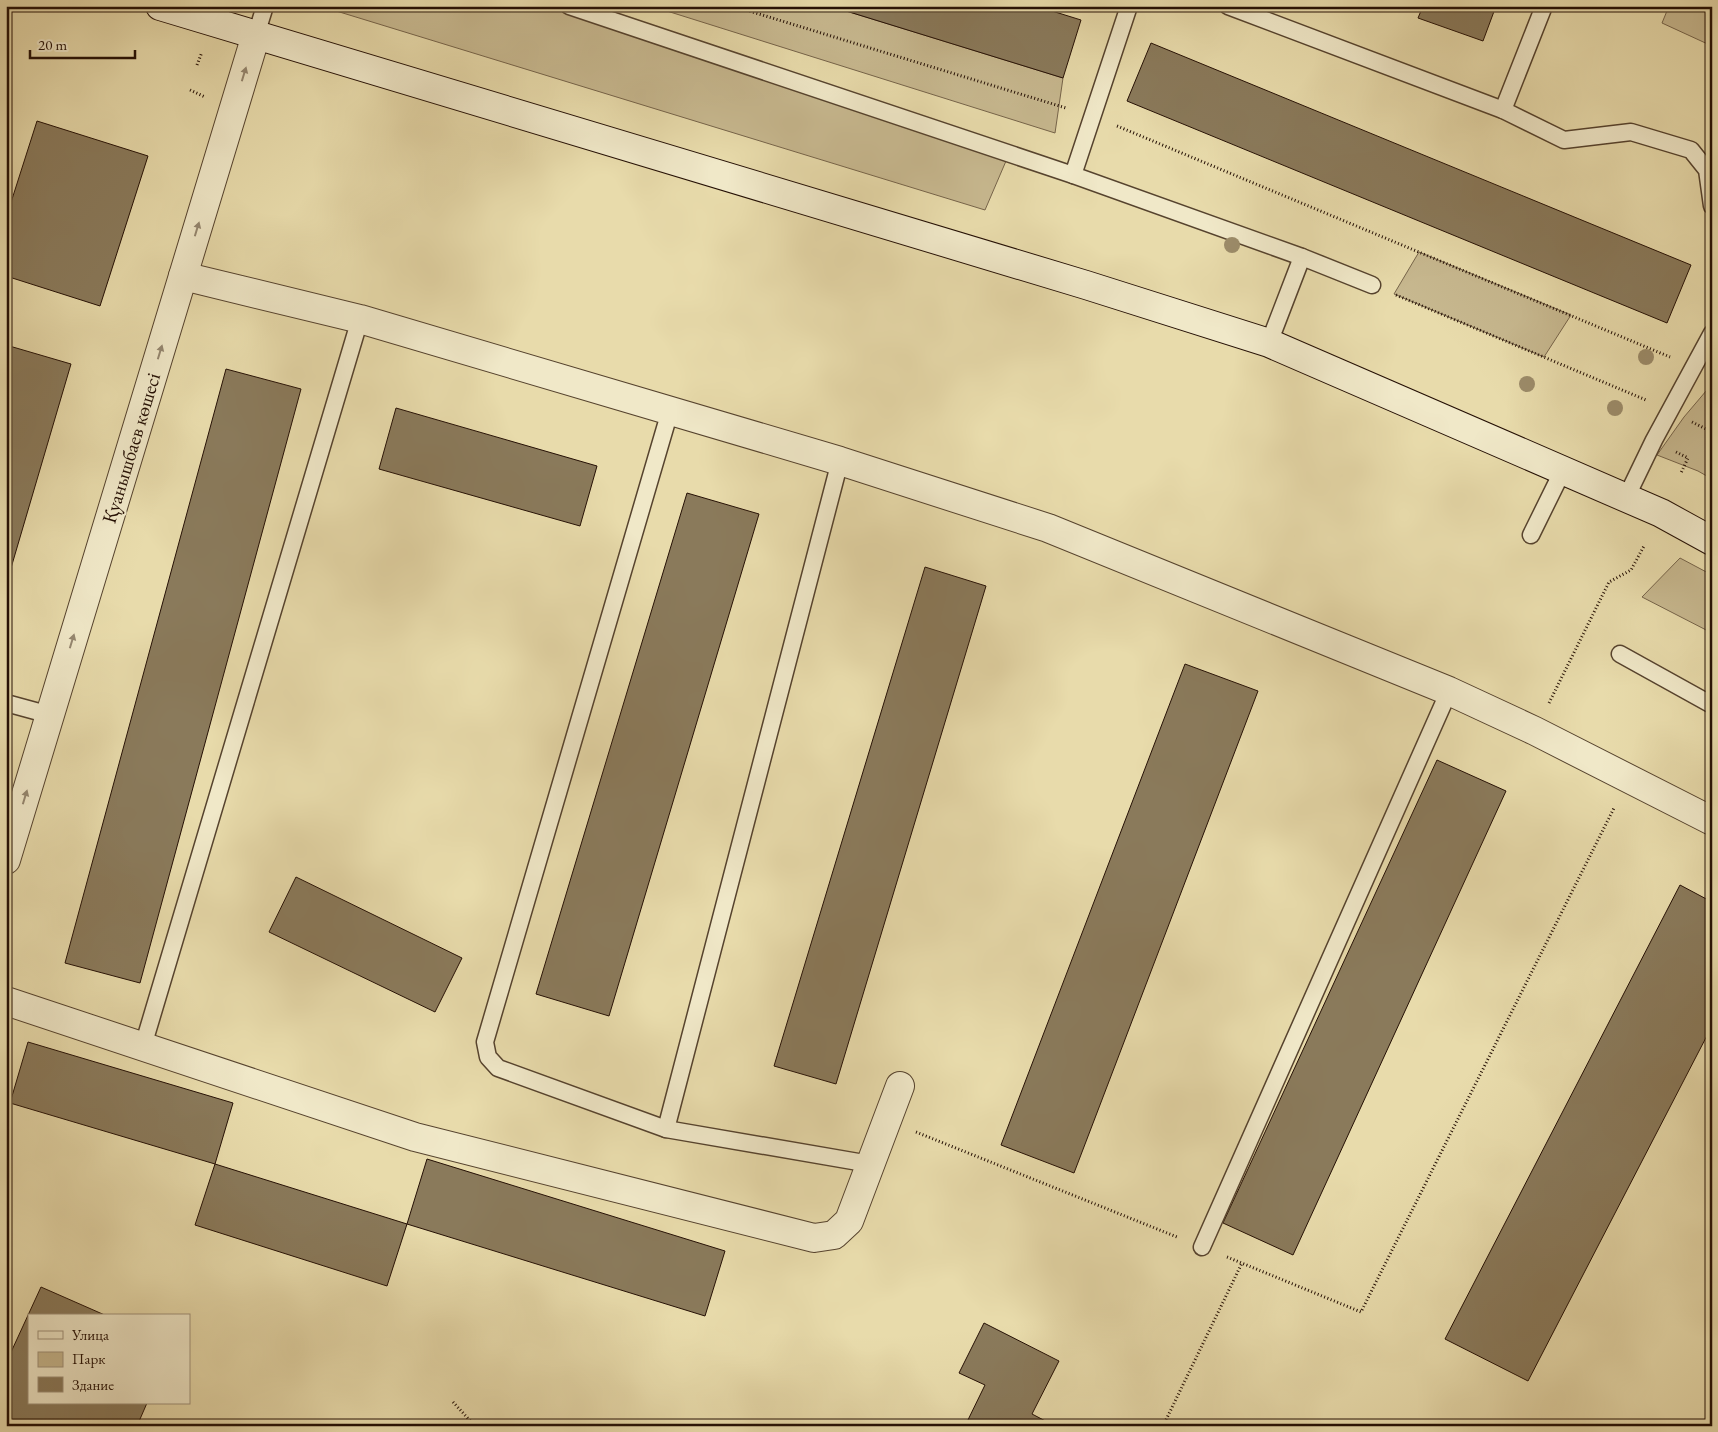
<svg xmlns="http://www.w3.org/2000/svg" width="1718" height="1432" viewBox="0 0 1718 1432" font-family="'EB Garamond',serif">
<rect width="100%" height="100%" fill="#e8dbab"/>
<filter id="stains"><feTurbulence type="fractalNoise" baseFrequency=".004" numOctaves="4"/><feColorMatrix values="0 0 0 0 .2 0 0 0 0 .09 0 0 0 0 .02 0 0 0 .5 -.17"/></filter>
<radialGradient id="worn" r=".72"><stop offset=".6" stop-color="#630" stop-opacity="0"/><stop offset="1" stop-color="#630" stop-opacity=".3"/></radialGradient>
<g fill="#c7b88f" stroke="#76644a">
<polygon points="320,6 555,6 1009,154 985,210"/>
<polygon points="651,6 830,6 1063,78 1055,133"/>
<polygon points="1669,6 1712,6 1712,46 1662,23"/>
<polygon points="1419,252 1571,315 1544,357 1394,294"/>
<polygon points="1712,384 1712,479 1698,471 1657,455 1684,417"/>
<polygon points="1680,558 1712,575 1712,633 1642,597"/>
</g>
<g fill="#8a7a5b" stroke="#251005">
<polygon points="830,6 1036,6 1081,20 1063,78"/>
<polygon points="1423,6 1496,6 1483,41 1418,18"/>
<polygon points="1151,43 1691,265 1667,323 1127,101"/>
<polygon points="37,121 148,156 100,306 6,276 6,218"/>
<polygon points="6,345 71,364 6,585"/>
<polygon points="226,369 301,389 140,983 65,963"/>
<polygon points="396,408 597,466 580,526 379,469"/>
<polygon points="687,493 759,514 609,1016 536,994"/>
<polygon points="925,567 986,586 836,1084 774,1066"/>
<polygon points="1185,664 1258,691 1074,1173 1001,1145"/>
<polygon points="1437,760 1506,791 1293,1255 1223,1223"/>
<polygon points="296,877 462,958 435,1012 269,932"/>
<polygon points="1680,885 1712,902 1712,1026 1528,1381 1445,1339"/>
<polygon points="28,1042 233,1103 215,1164 10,1103"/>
<polygon points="427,1159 725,1251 705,1316 407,1224"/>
<polygon points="215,1164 407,1224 387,1286 195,1225"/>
<polygon points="41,1287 107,1316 29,1316 29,1403 147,1403 137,1426 6,1426 6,1363"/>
<polygon points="984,1323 1059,1361 1032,1414 1055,1426 965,1426 985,1385 959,1373"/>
</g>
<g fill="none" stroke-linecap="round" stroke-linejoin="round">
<defs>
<g id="service">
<polyline points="569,6 1073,175 1302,257 1372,285"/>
<polyline points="1228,6 1503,110 1564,140 1631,132 1691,150 1707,170 1712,206"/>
<polyline points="256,35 265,6"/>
<polyline points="1503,110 1544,6"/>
<polyline points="1073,175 1129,6"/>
<polyline points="1269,343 1302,257"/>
<polyline points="670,411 485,1042 488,1057 498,1068 666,1129 870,1164"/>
<polyline points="1626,498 1654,440 1712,333"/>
<polyline points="1531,535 1563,470"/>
<polyline points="1620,654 1712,705"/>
<polyline points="6,703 50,715"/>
<polyline points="143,1046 360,319"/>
<polyline points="666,1129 840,461"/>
<polyline points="1202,1247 1449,691"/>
</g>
<g id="minor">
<polyline points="183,276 360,319 840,461 1048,528 1449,691 1535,731 1712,821"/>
<polyline points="6,1001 415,1137 814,1238 834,1235 849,1221 900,1086"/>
</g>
<polyline id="tertiary" points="6,860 256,35"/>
<polyline id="secondary" points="160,6 1086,285 1269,343 1661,513 1712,541"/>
</defs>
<use href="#service" stroke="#56432e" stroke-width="19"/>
<use href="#minor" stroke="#56432e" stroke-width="30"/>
<use href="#tertiary" stroke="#56432e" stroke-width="30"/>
<use href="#secondary" stroke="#251005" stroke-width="30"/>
<g stroke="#251005" stroke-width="3" stroke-dasharray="1 2.5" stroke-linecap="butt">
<polyline points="733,6 1066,108"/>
<polyline points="197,65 202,52"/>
<polyline points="190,90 205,97"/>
<polyline points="1117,126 1670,357"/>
<polyline points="1396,295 1646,400"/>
<polyline points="1692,422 1712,432"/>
<polyline points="1676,452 1688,458 1681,473"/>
<polyline points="1549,703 1609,582 1631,570 1644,546"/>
<polyline points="916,1132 1177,1237"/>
<polyline points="1227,1257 1361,1312 1614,808"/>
<polyline points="453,1402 475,1426"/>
<polyline points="1163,1426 1242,1263"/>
</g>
<use href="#service" stroke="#f0e8c8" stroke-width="16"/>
<use href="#minor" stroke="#f0e8c8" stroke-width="28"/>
<use href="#tertiary" stroke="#f0e8c8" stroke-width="28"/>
<use href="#secondary" stroke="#f0e8c8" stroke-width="28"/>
</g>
<g fill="#9c8c6a">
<circle cx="1232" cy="245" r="8"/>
<circle cx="1646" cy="357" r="8"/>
<circle cx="1527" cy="384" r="8"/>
<circle cx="1615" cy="408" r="8"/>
</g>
<defs><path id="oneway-solid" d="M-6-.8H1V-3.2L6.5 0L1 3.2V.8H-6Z" transform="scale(1.25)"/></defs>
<g fill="#958770">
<use href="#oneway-solid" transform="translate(244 74) rotate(-73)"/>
<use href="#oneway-solid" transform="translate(197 229) rotate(-73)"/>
<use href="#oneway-solid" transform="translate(160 352) rotate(-73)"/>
<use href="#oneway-solid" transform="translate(72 641) rotate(-73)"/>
<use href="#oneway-solid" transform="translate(25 797) rotate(-73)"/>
</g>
<g text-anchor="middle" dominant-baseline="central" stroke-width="4.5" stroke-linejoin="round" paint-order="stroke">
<g font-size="20" fill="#251005" stroke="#f0e8c8">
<text transform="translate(131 448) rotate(-73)">Қуанышбаев көшесі</text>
</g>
</g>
<rect width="1718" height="1432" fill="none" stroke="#e8dbab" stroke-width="25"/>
<rect x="8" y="8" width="1703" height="1417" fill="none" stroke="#251005" stroke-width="2.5"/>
<rect x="12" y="12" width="1693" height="1407" fill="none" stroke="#251005"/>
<rect x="28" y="1314" width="162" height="90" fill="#f0e8c8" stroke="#9f927a"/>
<rect x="38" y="1331" width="25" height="8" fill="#f0e8c8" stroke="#9f927a"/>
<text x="72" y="1340" font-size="15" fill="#251005">Улица</text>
<rect x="38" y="1352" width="25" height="15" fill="#c7b88f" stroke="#9f927a"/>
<text x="72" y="1364" font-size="15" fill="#251005">Парк</text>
<rect x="38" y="1377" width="25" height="15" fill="#8a7a5b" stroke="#9f927a"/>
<text x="72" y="1390" font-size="15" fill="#251005">Здание</text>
<path d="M30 50v8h105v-8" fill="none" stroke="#251005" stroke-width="2.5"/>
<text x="38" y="50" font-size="15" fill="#251005" stroke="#f0e8c8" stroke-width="4" paint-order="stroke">20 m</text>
<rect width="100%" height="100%" filter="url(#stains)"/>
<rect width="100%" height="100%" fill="url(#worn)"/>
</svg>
